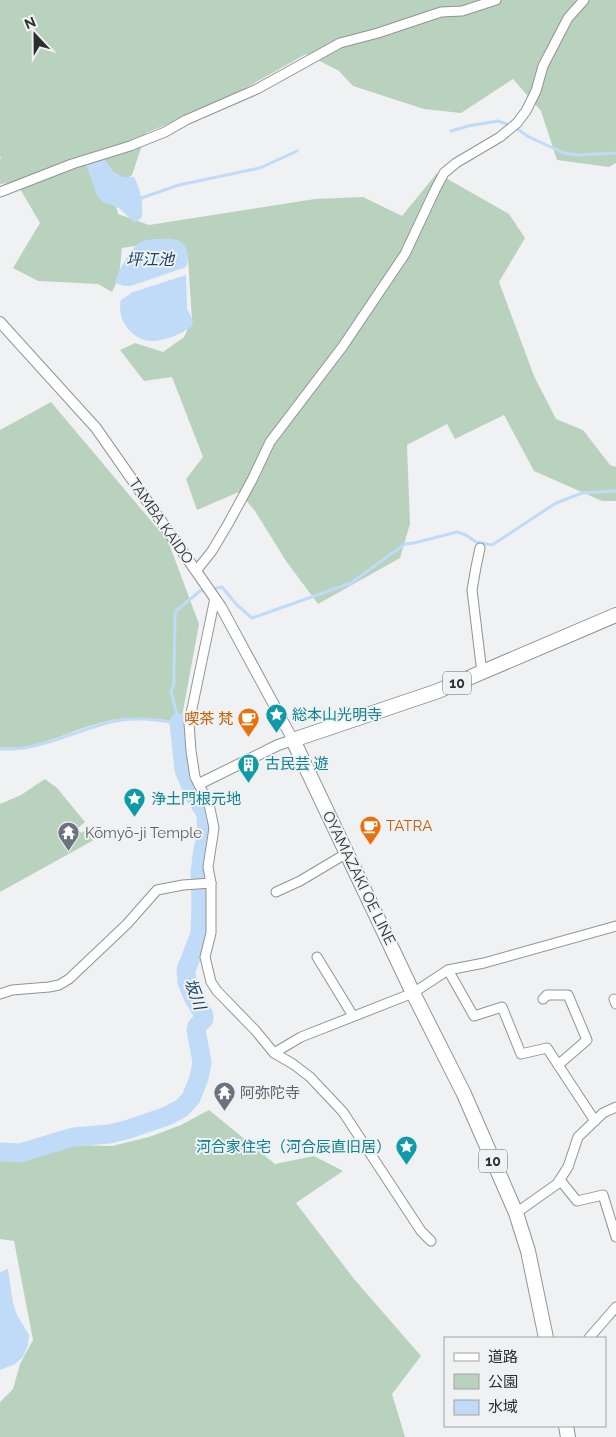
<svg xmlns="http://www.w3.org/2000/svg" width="616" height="1437" viewBox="0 0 616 1437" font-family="Raleway,'Noto Sans JP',sans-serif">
<rect width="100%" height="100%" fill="#f0f1f2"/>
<g fill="#b9d2be">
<polygon points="0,0 616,0 616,163 609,167 557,160 541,111 513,79 461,113 424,109 353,86 339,71 306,54 217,104 146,133 132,175 112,190 118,214 149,225 315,199 363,197 402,216 437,173 509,214 525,238 499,282 534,376 556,419 583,430 610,465 616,467 616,501 602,501 534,471 504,415 455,439 447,424 407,445 410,524 400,558 318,604 286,561 255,511 239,492 197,510 186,479 203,457 172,377 144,381 120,350 135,343 163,352 184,337 192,320 188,258 175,240 122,248 119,277 112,292 98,284 38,281 13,268 40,223 16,182 0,184 0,159 1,158 0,156"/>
<path d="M51 402 168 541 199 624 181 722C159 719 134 716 112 720 81 726 54 742 23 747 16 748 8 747 0 748V430Z"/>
<polygon points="45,779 57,788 85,822 78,828 81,833 91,827 98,827 101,834 92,841 0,892 0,804 21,795"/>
<polygon points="209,1110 275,1164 314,1156 343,1171 296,1203 354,1279 421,1356 392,1394 405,1437 0,1437 0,1402 13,1389 20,1364 33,1340 14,1241 0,1239 0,1157 23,1159 68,1145 112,1146 149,1137 181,1125"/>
</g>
<g fill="#bfdbf7">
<path d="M105 160 114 172 123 177H134C141 190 143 203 142 217L135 223 119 208 103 202 97 195 86 165Z"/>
<path d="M153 239C160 239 170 238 177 240 188 243 190 258 186 267L131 286H124L115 283C116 274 132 246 141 242 144 240 149 240 153 239Z"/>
<path d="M186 275 187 309 193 320 192 326C182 334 165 341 152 341 132 341 116 319 121 300L133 292Z"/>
<polygon points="8,1269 13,1303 17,1315 29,1335 28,1345 23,1357 15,1364 0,1370 0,1272"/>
</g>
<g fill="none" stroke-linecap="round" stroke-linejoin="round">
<g stroke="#bfdbf7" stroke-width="3">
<polyline points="451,131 468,126 498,121 513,126 529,137 564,153 577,155 616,153"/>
<polyline points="141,198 179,185 260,168 297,151"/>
<polyline points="212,589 222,587 237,605 252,618 351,583 405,544 414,543 457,532 466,535 476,542 492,545 556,503 582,493 616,491"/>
<path d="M0 749C7 749 16 749 23 748 53 744 81 729 111 722 133 716 158 720 179 723L171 691 174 684V670L175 614 176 611 200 591 206 590"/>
</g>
<polyline stroke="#bfdbf7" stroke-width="19" points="0,1152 20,1153 73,1137 109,1134 126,1130 167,1116 182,1108 191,1098 199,1078 202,1062 196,1030 197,1026 204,1019 204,1015 193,997 187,982 186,970 200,934 201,905 200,872 203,849 207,834 206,814 195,796 184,770 179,723"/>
<defs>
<g id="minor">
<polyline points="0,192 72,164 130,146 165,132 186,120 257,89 340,43 378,33 441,12 462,11 496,0"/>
<polyline points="480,548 476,567 472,590 482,673"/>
<polyline points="196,571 212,551 228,524 252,480 270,442 343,346 405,254 435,190 444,173 456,163 500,137 517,123 526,111 536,91 543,66 568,18 584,0"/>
<polyline points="215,598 189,723 191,751 195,777 209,804 214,828 208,867 211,883 211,933 205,957 211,982 217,991 255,1030 274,1053 293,1064 310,1077 343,1112 421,1231 431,1241"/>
<polyline points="276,892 300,881 347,853"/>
<polyline points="317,957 353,1016"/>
<polyline points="448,970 474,1016 502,1007 521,1054 547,1048 595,1121"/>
<polyline points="0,994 12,990 49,987 59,985 69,979 127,924 157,890 183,885 211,883"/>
<polyline points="543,999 547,995 568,995 587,1040 558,1065"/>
<polyline points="614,999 616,1004"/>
<polyline points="274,1053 301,1037 413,993 448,970 484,963 616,926"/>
<polyline points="560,1180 577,1201 603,1195 616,1237"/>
<polyline points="516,1213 557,1184 568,1167 578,1137 603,1113 616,1107"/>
<polyline points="589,1338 616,1307"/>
</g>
<polyline id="tertiary" points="0,322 96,428 196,571 221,607 293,740 278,745 199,784"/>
<g id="primary">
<polyline points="546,1338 528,1251 516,1213 464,1094 413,993 293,740 438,691 616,615"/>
<polyline points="566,1426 568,1437"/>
</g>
</defs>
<use href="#minor" stroke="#929394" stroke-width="11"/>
<use href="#tertiary" stroke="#929394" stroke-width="12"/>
<use href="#primary" stroke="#929394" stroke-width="16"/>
<use href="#minor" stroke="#fff" stroke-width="9"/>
<use href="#tertiary" stroke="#fff" stroke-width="10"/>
<use href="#primary" stroke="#fff" stroke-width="14"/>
</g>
<defs>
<symbol id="sight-pin" viewBox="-11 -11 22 30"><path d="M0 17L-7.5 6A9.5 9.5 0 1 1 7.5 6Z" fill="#0f9aa8" stroke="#f0f1f2"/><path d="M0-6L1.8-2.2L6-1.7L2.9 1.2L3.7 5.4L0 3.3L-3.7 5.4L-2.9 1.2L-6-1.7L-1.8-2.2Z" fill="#fff"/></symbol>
<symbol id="cafe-pin" viewBox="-11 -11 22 30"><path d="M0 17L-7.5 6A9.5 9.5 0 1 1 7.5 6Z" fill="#e8710a" stroke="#f0f1f2"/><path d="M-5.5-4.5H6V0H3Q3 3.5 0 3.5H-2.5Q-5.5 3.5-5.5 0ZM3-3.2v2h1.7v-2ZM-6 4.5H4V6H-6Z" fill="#fff"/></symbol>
<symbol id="building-pin" viewBox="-11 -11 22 30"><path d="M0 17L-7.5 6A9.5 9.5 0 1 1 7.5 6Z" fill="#0f9aa8" stroke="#f0f1f2"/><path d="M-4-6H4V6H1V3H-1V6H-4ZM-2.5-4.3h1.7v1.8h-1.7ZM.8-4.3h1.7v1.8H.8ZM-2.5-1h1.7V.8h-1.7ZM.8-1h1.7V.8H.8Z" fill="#fff"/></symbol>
<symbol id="temple-pin" viewBox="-11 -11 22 30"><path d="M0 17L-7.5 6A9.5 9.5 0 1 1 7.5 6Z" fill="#6b7280" stroke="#f0f1f2"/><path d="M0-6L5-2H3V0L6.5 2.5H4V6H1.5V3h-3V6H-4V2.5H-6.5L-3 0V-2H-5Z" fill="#fff"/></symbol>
</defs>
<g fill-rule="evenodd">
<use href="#sight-pin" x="264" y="702" width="25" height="34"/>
<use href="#cafe-pin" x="236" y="706" width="25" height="34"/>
<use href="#building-pin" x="236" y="752" width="25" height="34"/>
<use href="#sight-pin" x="122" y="786" width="25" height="34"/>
<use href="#cafe-pin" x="358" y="814" width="25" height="34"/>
<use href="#temple-pin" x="56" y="820" width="25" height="34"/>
<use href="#temple-pin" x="212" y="1080" width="25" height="34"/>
<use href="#sight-pin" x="394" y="1134" width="25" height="34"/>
</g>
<g text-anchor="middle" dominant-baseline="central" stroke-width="4" stroke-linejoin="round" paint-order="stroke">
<g fill="#f0f1f2" stroke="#686869" stroke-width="1">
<rect x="443" y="671.5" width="28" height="23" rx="4"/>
<rect x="479" y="1149.5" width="28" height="23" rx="4"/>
</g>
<g font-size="14" font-weight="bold" fill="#2d2e2e">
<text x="457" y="683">10</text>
<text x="493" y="1161">10</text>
</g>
<g font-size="15" fill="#2d2e2e" stroke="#f0f1f2">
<text transform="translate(161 521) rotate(55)">TAMBA KAIDO</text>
<text transform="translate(359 878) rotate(64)">OYAMAZAKI OE LINE</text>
</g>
<g font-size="15" fill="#0d838f" stroke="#f0f1f2" text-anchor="start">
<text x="292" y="715">総本山光明寺</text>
<text x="265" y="764">古民芸 遊</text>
<text x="151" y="799">浄土門根元地</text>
<text x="391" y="1147" text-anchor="end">河合家住宅（河合辰直旧居）</text>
</g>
<g font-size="15" fill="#c56008" stroke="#f0f1f2" text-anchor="end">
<text x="233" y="719">喫茶 梵</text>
<text x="386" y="826" text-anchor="start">TATRA</text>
</g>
<g font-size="15" fill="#5b616d" stroke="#f0f1f2" text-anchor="start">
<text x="85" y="833">Kōmyō-ji Temple</text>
<text x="240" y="1093">阿弥陀寺</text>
</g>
<g font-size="16" font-style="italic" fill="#174266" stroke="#f0f1f2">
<text x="150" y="259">坪江池</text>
<text transform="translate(195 994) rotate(69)">坂川</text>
</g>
</g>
<rect x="444" y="1337" width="162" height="90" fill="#f0f1f2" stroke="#a2a3a4"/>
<rect x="454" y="1353" width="25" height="8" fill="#ffffff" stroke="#a2a3a4"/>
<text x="488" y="1362" font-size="15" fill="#2d2e2e">道路</text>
<rect x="454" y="1374" width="25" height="15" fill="#b9d2be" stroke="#a2a3a4"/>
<text x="488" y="1387" font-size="15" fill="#2d2e2e">公園</text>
<rect x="454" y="1400" width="25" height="15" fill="#bfdbf7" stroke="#a2a3a4"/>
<text x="488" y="1412" font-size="15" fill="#2d2e2e">水域</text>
<g transform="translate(35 35) rotate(338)" stroke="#f0f1f2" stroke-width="4" paint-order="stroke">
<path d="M0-4L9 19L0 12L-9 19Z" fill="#2d2e2e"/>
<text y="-8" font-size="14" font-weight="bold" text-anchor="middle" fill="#2d2e2e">N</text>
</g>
</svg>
